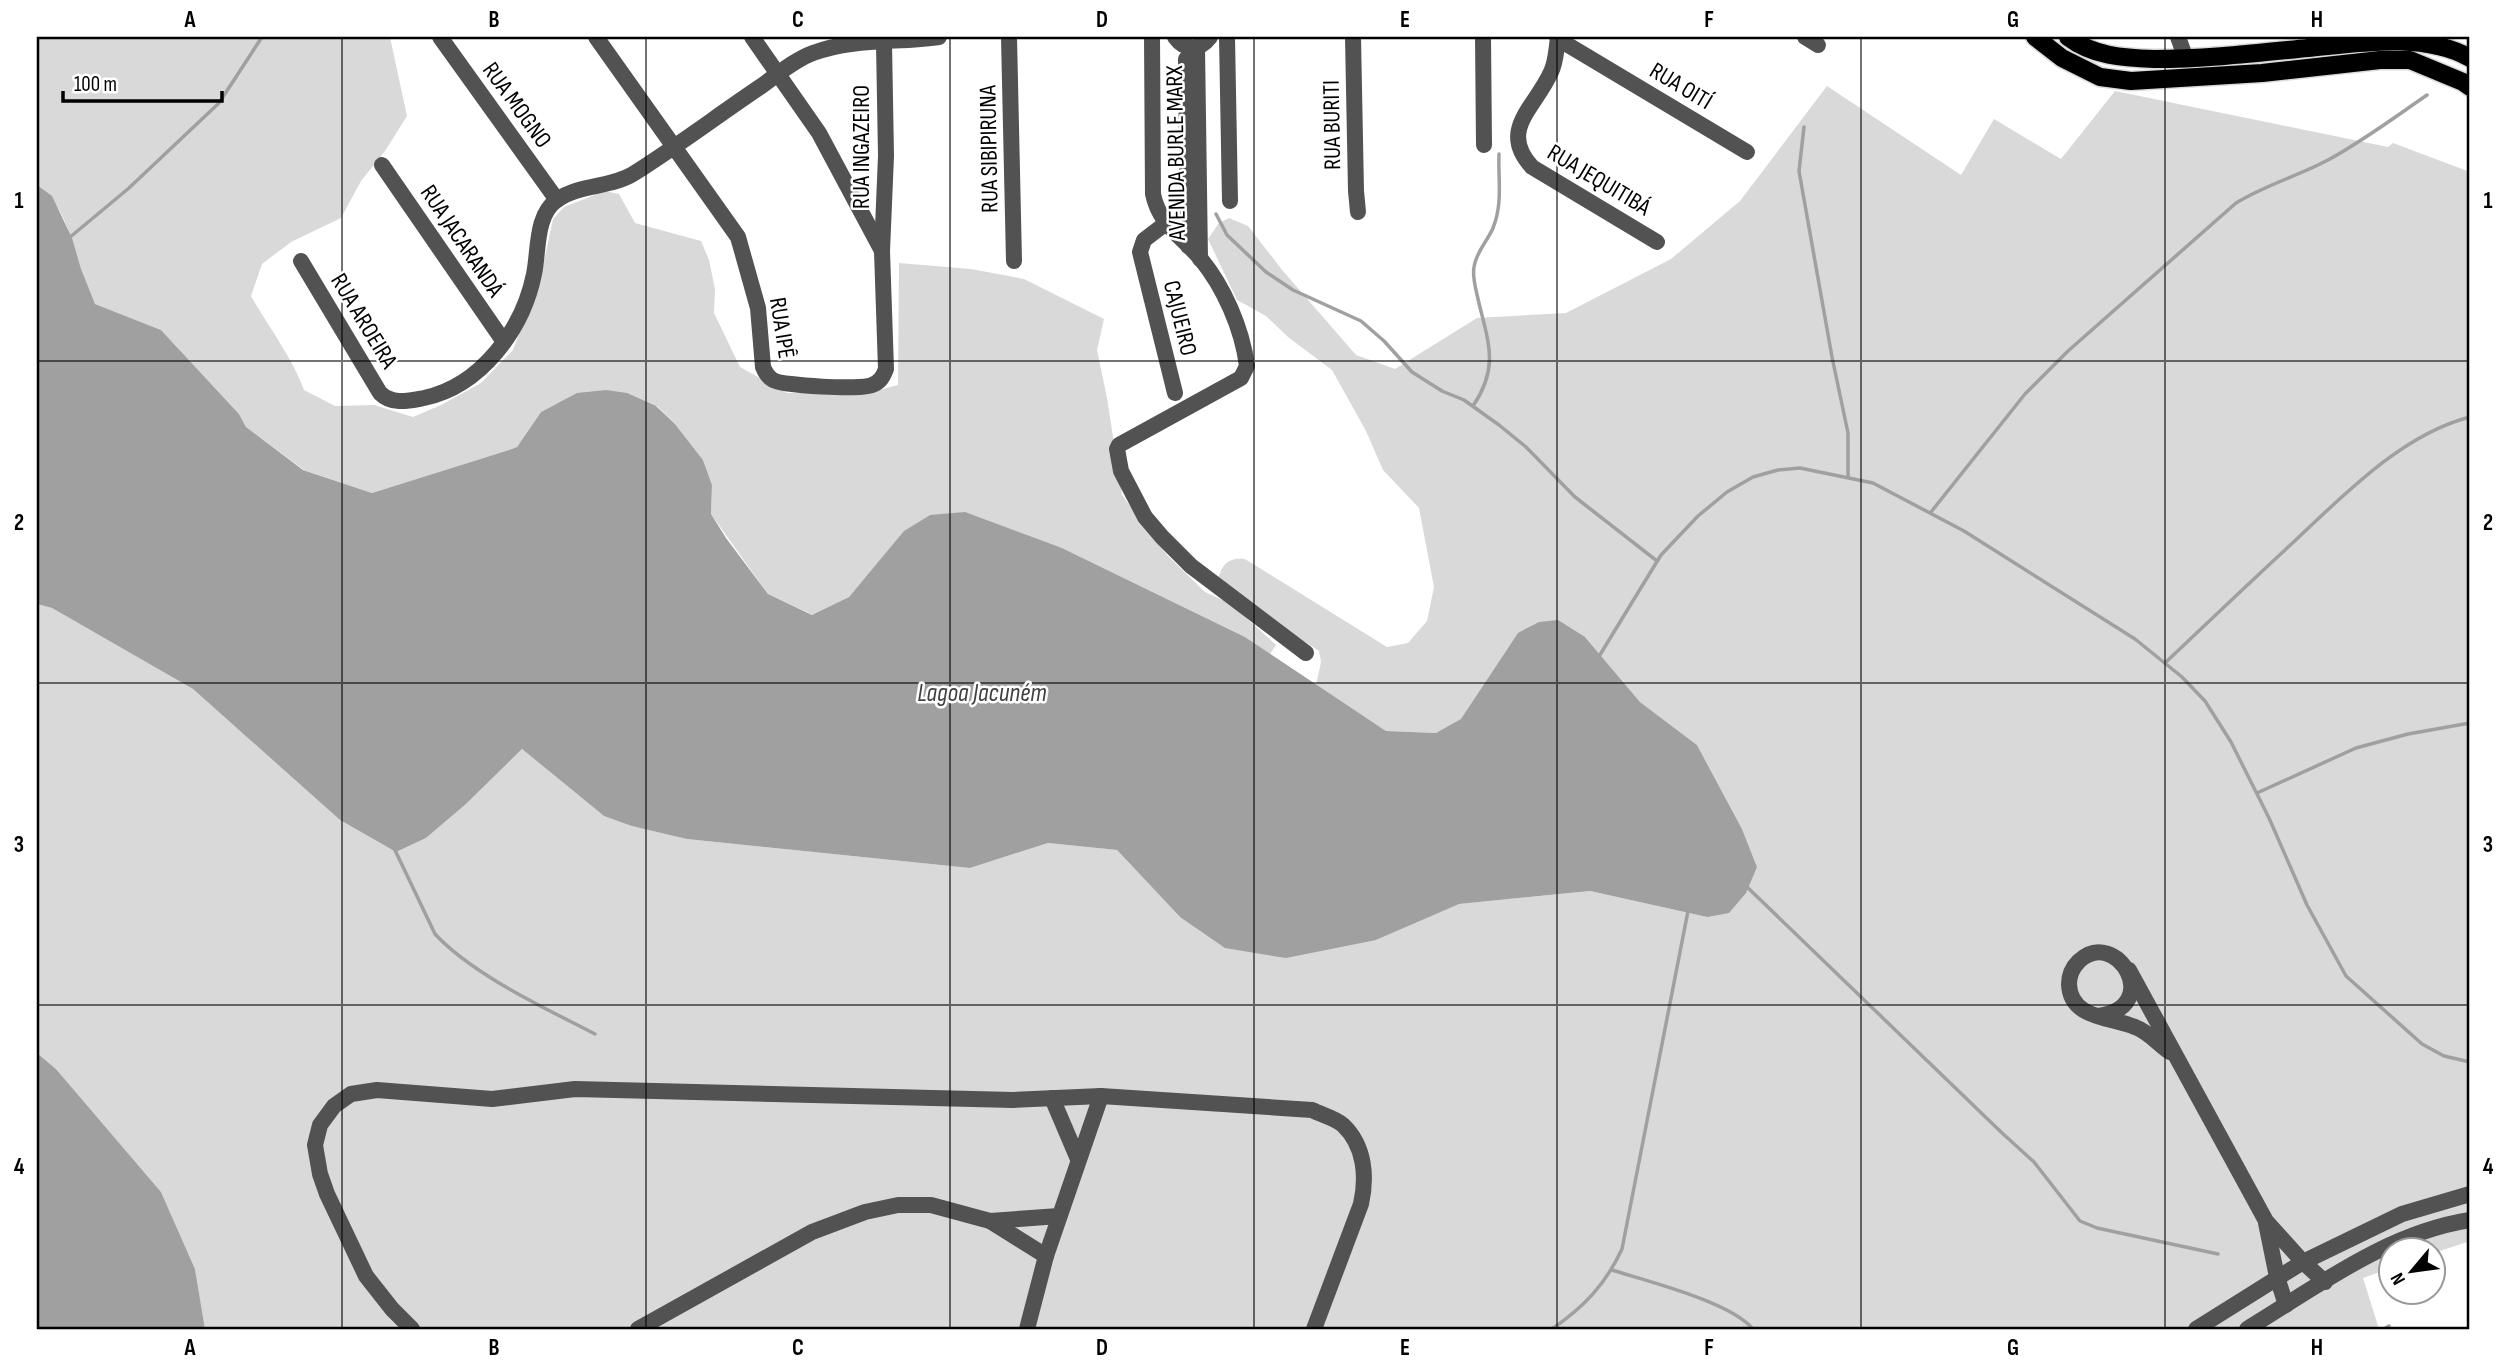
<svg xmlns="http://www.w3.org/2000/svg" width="2507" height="1366" viewBox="0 0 2507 1366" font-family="'Sofia Sans Condensed',sans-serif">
<rect width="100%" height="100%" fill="#fff"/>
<g fill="#d9d9d9">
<path d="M37 37H390L407 116 385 151 361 181 341 218 291 242 262 264 251 296C268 326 292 357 304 390L335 406 374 405 413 417 441 405 481 383 513 350 542 271 553 219 564 207 605 191 619 194 635 223 701 241 709 260 715 289 714 313 740 367 787 393 879 390 898 385 899 263 971 269 1024 279 1104 319 1097 350 1107 398 1122 495 1167 555 1205 592 1231 604 1276 645 1270 654 1245 637 1062 548 930 515 905 531 849 597 813 615 768 594 711 514 712 485 703 460 675 424 657 406 556 404 541 412 517 447 509 450 372 493 304 470 246 427 239 414 161 330 95 304C72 265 76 214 37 185Z"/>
<path d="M1827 86 1961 175 1994 119 2061 159 2115 91 2388 147 2393 143 2470 172V1241L2434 1253V1250H2392L2391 1268 2363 1278 2379 1329H205L195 1269 161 1192 56 1069 37 1053V604L52 608 193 689 340 820 396 852 426 838 466 804 522 749 604 816 687 839 970 868 1048 843 1117 850 1180 917 1376 940 1458 904 1590 891 1707 917 1757 867 1742 829 1697 745 1640 702 1585 637 1518 634 1461 720 1436 733 1386 731 1316 685 1321 662 1319 651 1217 584C1221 566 1226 557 1245 559L1387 647 1408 643 1427 621 1434 587 1419 508 1383 470 1366 431 1332 370 1288 337 1266 316 1237 300 1208 239 1219 223 1229 218 1248 226 1283 271 1356 355 1395 369 1477 318 1566 313 1671 259 1740 201Z"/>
</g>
<g fill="#a0a0a0">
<polygon points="37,185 52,196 72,238 81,269 95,304 161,330 239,414 246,427 303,470 372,493 509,450 517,447 541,412 577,393 606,390 627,393 656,406 675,424 703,460 712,485 711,514 726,538 768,594 812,615 849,597 904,531 930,515 965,512 1062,548 1245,637 1386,731 1436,733 1461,719 1518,633 1539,622 1558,620 1585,637 1640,702 1697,745 1742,829 1757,867 1746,893 1729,913 1707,917 1590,891 1459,904 1376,940 1286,958 1225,948 1180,917 1117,850 1048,843 970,868 687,839 632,826 604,816 522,749 466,804 426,838 396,852 340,820 193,689 52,608 37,604"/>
<polygon points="37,1053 56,1069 161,1192 195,1269 205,1329 37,1329"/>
</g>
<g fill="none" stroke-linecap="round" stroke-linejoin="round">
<g stroke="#a0a0a0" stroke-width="3.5">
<polyline points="1804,127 1799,171 1832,357 1848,433 1848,477"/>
<polyline points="1216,214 1227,235 1266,272 1293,290 1361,321 1384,341 1412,372 1442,391 1464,400 1499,425 1526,447 1575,497 1657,561"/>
<polyline points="69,238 129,188 219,103 262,37"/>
<path d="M1473 406C1500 366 1488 342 1478 299 1476 289 1472 277 1474 267 1476 252 1487 242 1493 228 1503 203 1498 180 1499 154"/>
<path d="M1931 512 2025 394 2068 351 2236 203C2265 185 2298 176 2328 160 2363 141 2395 117 2427 95"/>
<polyline points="1598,658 1661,555 1698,516 1727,492 1753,477 1778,470 1800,468 1873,483 1964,531 2135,639 2182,677 2205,701 2231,742 2269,818 2307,905 2346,976 2422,1044 2444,1056 2470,1062"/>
<path d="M2165 663C2205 625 2245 587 2285 550 2338 501 2399 435 2470 417"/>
<polyline points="2257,793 2356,748 2408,734 2470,723"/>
<path d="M394 848 435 934C473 975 545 1008 595 1034"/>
<polyline points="1745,885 2001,1132 2034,1162 2080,1221 2097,1228 2218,1254"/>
<path d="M1612 1270C1647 1281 1731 1302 1753 1329"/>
<path d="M1552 1329C1585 1306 1605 1285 1622 1249L1688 911"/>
<polyline points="2384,1329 2389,1326"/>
</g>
<defs>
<g id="major">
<polyline points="2035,37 2062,58 2100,77 2131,81 2262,73 2380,60 2410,60 2463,82 2470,87"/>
<path d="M2068 37C2093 56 2123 58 2154 59 2205 59 2257 53 2308 48 2358 43 2425 32 2470 58"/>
</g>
</defs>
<use href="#major" stroke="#dbdbdb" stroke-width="21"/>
<g stroke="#525252" stroke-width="16">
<polyline points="440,37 557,200"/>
<path d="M596 37 738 237 758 308 763 367C765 372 768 377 773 380 783 386 861 390 872 385 880 382 883 377 886 369L882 251 886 156 884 43"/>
<polyline points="752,37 819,133 881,249"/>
<polyline points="1009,37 1014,261"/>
<path d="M1152 37 1153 194C1159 224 1181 236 1200 258 1224 287 1242 328 1247 366L1241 378 1119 445 1117 449 1121 471 1145 517 1162 537 1191 566 1306 653"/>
<path d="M1175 37C1185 51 1200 50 1210 37"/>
<polyline points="1227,37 1230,201"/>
<polyline points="1353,37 1356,191 1358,212"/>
<polyline points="1483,37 1484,145"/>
<polyline points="1557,37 1558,39 1747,152"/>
<polyline points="1805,37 1818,45"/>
<polyline points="2178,37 2186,59"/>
<path d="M1558 39C1556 50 1556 62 1551 72 1535 108 1498 130 1532 167L1657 242"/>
<polyline points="1197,47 1200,259"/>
<polyline points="1186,59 1188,246"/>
<polyline points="382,165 504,342"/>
<polyline points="1165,224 1144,240 1140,252 1175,393"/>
<path d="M301 261 380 393C392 405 408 401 424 398 481 386 523 329 534 274 539 251 535 215 557 200 579 184 610 188 633 174 676 147 717 116 760 87 777 75 794 60 813 53 853 38 898 43 939 37"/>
<polyline points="2129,970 2266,1221 2303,1262 2325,1282"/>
<path d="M2098 1016C2165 1007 2116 926 2079 961 2073 967 2069 975 2069 984 2070 1019 2111 1017 2135 1027 2149 1032 2158 1044 2170 1052"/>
<polyline points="1052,1098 1078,1159"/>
<polyline points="990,1221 1059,1216"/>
<polyline points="2266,1223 2277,1277 2286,1305"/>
<path d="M412 1329 392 1309 366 1276 327 1194 320 1174 315 1145 320 1125 334 1106 351 1094 377 1090 492 1099 575 1089 1013 1100 1101 1096 1312 1110C1322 1115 1335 1118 1343 1125 1365 1146 1367 1177 1361 1204L1314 1329"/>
<polyline points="638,1329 812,1232 865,1212 898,1205 931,1205 990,1221 1046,1256"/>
<polyline points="1027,1329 1046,1256 1101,1096"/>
<polyline points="2196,1329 2303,1262 2402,1214 2470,1194"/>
<path d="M2247 1329C2318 1286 2387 1233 2470 1220"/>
</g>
<use href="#major" stroke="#000" stroke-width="18"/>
</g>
<path fill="none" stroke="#000" stroke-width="2" stroke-opacity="0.55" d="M342 37V1329M646 37V1329M950 37V1329M1254 37V1329M1557 37V1329M1861 37V1329M2165 37V1329M37 361H2470M37 683H2470M37 1005H2470"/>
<g text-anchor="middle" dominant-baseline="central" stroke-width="5" stroke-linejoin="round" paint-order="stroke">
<g font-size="24" fill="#000" stroke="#fff">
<text transform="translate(1681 86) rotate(31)">RUA OITÍ</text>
<text transform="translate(517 105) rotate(54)">RUA MOGNO</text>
<text transform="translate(1332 125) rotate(-91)">RUA BURITI</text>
<text transform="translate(861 147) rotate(-90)">RUA INGAZEIRO</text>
<text transform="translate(989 149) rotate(-91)">RUA SIBIPIRUNA</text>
<text transform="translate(1176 153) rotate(-91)">AVENIDA BURLE MARX</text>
<text transform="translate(1599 180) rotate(31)">RUA JEQUITIBÁ</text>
<text transform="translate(462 241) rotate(56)">RUA JACARANDÁ</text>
<text transform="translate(1180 318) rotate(76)">CAJUEIRO</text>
<text transform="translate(364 321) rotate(59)">RUA AROEIRA</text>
<text transform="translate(782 328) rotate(81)">RUA IPÊ</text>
</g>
<g font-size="26" font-style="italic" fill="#414141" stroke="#fff">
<text x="982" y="693">Lagoa Jacuném</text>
</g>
</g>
<rect width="2507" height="1366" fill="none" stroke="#ffffff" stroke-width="77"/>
<g transform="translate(2412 1271) rotate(241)"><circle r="33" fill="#ffffff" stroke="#999999" stroke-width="2"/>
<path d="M0-5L12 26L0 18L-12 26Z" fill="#000000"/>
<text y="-10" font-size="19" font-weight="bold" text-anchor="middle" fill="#000000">N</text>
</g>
<path d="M63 91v10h159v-10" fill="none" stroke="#000000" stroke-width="3.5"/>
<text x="74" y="91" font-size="21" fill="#000000" stroke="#ffffff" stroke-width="5" paint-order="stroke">100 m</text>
<rect x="38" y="38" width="2430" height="1290" fill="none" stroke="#000" stroke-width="2.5"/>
<g font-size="23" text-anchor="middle" font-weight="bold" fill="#000">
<text x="190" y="27">A</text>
<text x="494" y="27">B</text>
<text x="798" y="27">C</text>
<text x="1102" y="27">D</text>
<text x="1405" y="27">E</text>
<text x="1709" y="27">F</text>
<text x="2013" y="27">G</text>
<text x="2317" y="27">H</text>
<text x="19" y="208">1</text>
<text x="2488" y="208">1</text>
<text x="19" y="530">2</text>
<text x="2488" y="530">2</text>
<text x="19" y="852">3</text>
<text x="2488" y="852">3</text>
<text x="19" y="1174">4</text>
<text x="2488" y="1174">4</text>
<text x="190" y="1355">A</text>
<text x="494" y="1355">B</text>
<text x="798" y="1355">C</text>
<text x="1102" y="1355">D</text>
<text x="1405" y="1355">E</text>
<text x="1709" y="1355">F</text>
<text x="2013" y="1355">G</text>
<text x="2317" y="1355">H</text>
</g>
</svg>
